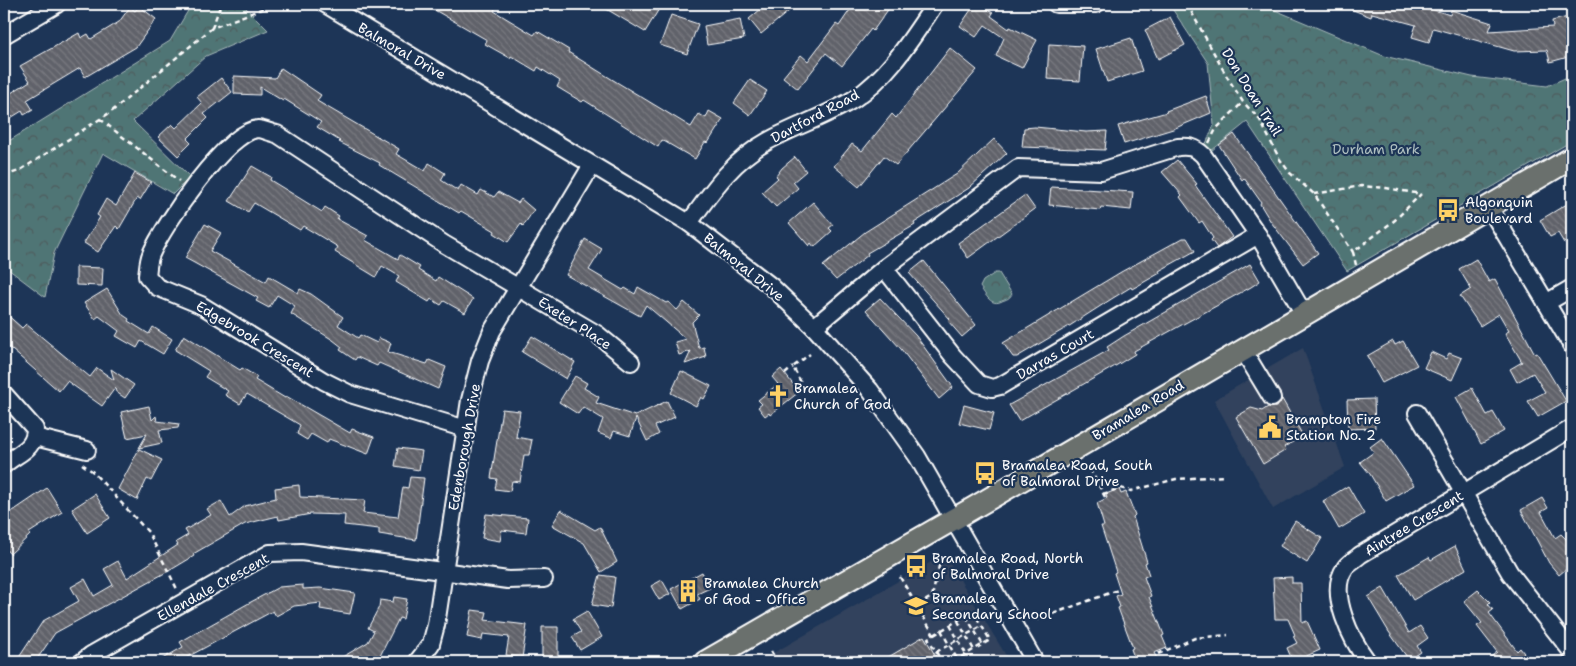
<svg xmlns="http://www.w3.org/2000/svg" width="1576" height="666" viewBox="0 0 1576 666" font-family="'Shantell Sans',sans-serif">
<defs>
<pattern id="park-crowns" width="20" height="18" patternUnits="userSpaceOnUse" patternTransform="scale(1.25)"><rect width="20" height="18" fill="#507475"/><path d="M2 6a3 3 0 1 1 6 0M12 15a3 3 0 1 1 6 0" fill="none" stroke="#4e5c5c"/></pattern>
<pattern id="building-back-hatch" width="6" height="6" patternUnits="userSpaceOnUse" patternTransform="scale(1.25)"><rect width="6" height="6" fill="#61626a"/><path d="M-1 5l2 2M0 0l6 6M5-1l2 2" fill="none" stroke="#797a80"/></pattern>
</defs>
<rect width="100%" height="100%" fill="#1d3557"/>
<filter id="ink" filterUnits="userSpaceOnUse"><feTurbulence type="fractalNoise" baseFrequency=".02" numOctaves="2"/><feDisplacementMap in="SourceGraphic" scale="10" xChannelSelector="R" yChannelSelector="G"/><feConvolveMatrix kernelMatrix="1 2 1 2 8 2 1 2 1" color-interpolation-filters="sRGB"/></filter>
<g filter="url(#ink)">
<g fill="#31425d">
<polygon points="1303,348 1345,467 1273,509 1214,400"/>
<polygon points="938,558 948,560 1010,662 758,662"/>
</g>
<g fill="url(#park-crowns)" stroke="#a8baba">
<polygon points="192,4 242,4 268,30 206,56 133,121 190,177 173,194 103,153 54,253 45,297 4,266 4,144 170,41"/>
<polygon points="1169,4 1267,4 1275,10 1384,56 1472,77 1547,86 1572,75 1572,141 1347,271 1247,122 1211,151 1205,146 1214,125 1208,63"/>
<path d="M995 273H999L1012 294C1009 299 1007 299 1002 301 991 307 986 295 980 287L983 281Z"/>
</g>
<g fill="url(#building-back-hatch)" stroke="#fff">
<polygon points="424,4 498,4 494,11 534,35 537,31 569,50 568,52 600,72 691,127 699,114 706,118 709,111 723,119 708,143 705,142 695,159 662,140 658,147 584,100 582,102 557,87 560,81 538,67 536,71 511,56 510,58 485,44 487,40"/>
<polygon points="598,4 662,4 645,32"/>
<polygon points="767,4 783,4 789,11 761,34 749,19"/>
<polygon points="854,4 892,4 873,31 871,29 842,66 826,53 798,89 783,77 801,55 808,61 836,24 839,26"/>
<polygon points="975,4 979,4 993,13 991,16 1009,29 1010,27 1037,40 1022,68 996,56 1004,38 985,25 976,37 960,26"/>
<polygon points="1338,4 1415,4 1450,15 1451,10 1492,23 1489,31 1553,27 1552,21 1572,16 1572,56 1550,62 1547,50 1514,51 1433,28 1429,42 1412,37 1416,25 1372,13 1371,17"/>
<polygon points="139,6 156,19 136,47 85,77 80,68 27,100 33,110 24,115 22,111 9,119 4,111 4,81 11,93 30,81 20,66 79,33 81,38 88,34 91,39 119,22 130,7 135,11"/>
<polygon points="671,15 698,24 687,54 660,45"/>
<polygon points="1170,17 1185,45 1158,59 1145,30"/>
<polygon points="740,19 744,39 707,45 704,26"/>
<polygon points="1131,38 1142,71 1107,82 1096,49"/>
<polygon points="1049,44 1083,46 1080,81 1047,79"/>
<polygon points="950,48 977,70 896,165 884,156 859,187 834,166 852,144 862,151 892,114 896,118"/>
<polygon points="281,68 321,95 317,101 322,104 399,149 396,154 425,171 429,163 445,173 441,180 458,191 461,185 478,195 481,190 494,197 498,192 518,203 521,199 534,210 523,226 521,224 508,242 494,233 495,231 461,211 459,213 379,165 380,163 339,142 340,141 317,127 321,122 284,99 283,101 260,87 260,95 234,94 234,76 275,78"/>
<polygon points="221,78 232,92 204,114 208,118 187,139 191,143 178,156 158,137 172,124 176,128 202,103 197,97"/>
<polygon points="750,80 767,91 750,115 734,103"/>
<polygon points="1206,96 1211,113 1173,129 1124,144 1118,126 1167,112 1166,111"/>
<polygon points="1035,127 1086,132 1107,131 1105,150 1022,147 1024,128"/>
<polygon points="1234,134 1318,253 1303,264 1271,222 1260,204 1261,202 1244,178 1242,180 1219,145"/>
<polygon points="994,139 1007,153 969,188 914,223 915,225 867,253 868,255 836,280 823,266 865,232 957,174"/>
<polygon points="795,157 806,171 793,182 798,188 776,207 762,192 778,178 776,176 782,168"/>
<polygon points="1177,160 1197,184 1195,185 1232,237 1217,248 1211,240 1213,238 1202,221 1199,223 1180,197 1182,195 1162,172"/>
<polygon points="252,166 271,177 270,180 322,212 325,207 339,216 337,219 368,236 365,240 398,259 400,255 420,267 418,270 436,281 438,277 473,299 465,313 444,301 441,305 431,299 429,302 396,282 399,276 382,266 376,277 335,252 338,247 303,226 300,230 254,203 248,212 229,201"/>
<polygon points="135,173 151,182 140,200 137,198 119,229 116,226 98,252 84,243 100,217 97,215 106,199 116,206"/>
<polygon points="1051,187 1133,192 1131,210 1101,207 1100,210 1049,205"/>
<polygon points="1025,195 1035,209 968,258 958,243"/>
<polygon points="1572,201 1572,239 1564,243 1558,233 1550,237 1540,220"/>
<polygon points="813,202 833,225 829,228 832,231 814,247 811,243 809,246 789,223"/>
<polygon points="205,224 221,233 210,251 266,282 269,276 298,293 300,289 311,294 343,317 338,325 358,338 360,335 377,343 379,338 391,343 388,352 427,364 429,360 446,367 438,389 379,363 377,366 357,357 355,360 340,350 342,347 333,340 291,314 295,306 277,295 269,308 256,301 258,298 185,258"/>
<polygon points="1183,238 1187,238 1195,251 1159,271 1160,273 1132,289 1131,287 1113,298 1071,325 1017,357 1013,357 1003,343 1121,272"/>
<polygon points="585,239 602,249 589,270 623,290 625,288 635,294 638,287 666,303 668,302 677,310 684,302 699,315 692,322 699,348 704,347 706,357 685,364 691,351 679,355 675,342 686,339 646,305 640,316 566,275"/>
<polygon points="1476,259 1489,282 1495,279 1535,354 1537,353 1566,401 1538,417 1528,401 1545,392 1533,373 1517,382 1510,369 1522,362 1505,333 1509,331 1499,314 1480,326 1460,296 1471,289 1459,269"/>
<polygon points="924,261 976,325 962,337 948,321 950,319 909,273"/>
<polygon points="1250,264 1260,281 1251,287 1134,351 1135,354 1117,365 1019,421 1009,405 1109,350 1107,347 1124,336"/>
<polygon points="76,267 103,268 102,286 76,285"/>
<polygon points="107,289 123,315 129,319 128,321 149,334 153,327 172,339 163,354 141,341 137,348 116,336 119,331 99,316 95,319 84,303"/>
<polygon points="880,298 916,336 953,387 939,399 901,349 866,310"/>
<polygon points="4,312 22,328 26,324 90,377 97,368 114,380 111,369 134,385 125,398 116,392 115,388 102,406 67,381 59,391 4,343"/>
<polygon points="184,335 240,370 242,368 257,377 255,380 285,398 286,396 350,433 352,429 374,437 368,454 329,439 327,443 311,434 307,440 297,434 300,425 247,394 240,404 225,395 228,391 205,377 209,371 175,350"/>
<polygon points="532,336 575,362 566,379 522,352"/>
<polygon points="1393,341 1395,345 1403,341 1417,365 1382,383 1367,356"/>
<polygon points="1431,352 1446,359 1449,353 1462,358 1452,380 1424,368"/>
<polygon points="781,369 799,392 770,415 769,413 765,416 758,407 762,404 758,400 778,384 772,377"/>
<polygon points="681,371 711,386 704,399 701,397 696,406 671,393"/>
<polygon points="575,376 587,383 584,388 599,397 596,403 635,416 667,401 675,417 655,426 659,434 647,441 636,418 630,436 614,431 611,438 598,433 603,419 583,407 578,414 559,402"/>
<polygon points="1472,388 1487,415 1493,412 1504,431 1481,444 1456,397"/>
<polygon points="1282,399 1303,436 1284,447 1286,450 1263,464 1236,417 1251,408 1262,411 1268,407 1277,407"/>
<polygon points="1374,399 1375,428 1348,429 1347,400"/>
<polygon points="964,405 994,413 989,430 959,423"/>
<polygon points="149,406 152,420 156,416 157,421 179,424 178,428 159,430 162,443 139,448 147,434 127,438 121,412"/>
<polygon points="502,409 520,411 516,437 532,440 529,455 524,455 520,482 512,481 510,491 495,489 497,479 491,478"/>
<polygon points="1382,438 1414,485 1386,501 1370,474 1360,462 1374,452 1370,447"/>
<polygon points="398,448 422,451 419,470 395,466"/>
<polygon points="139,449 162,460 151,481 147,479 137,500 118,489"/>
<polygon points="410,477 424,478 416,540 379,534 379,529 344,525 345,515 311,514 279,520 278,516 245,524 193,554 194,556 174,568 55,633 35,662 16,662 43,621 79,601 71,587 85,579 94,596 113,585 104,569 118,561 127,578 178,545 176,542 188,535 185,530 211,515 207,509 221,501 230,517 245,506 276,498 275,488 299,485 300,497 365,500 363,513 398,517 403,487 408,488"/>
<polygon points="1348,486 1364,514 1339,529 1323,501"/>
<polygon points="47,488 62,512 29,533 30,535 10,554 4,547 4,506 10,513"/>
<polygon points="1119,489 1121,494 1126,492 1135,515 1133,517 1147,562 1145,563 1149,575 1144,577 1151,596 1149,597 1164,635 1162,636 1167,648 1154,653 1159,662 1145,662 1143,658 1135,660 1131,649 1133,648 1118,608 1120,607 1116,596 1121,594 1114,573 1116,572 1101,526 1104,526 1097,503 1107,498 1106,494"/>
<polygon points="95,494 110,518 87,533 72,509"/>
<polygon points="1542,498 1548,508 1541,512 1555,538 1561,534 1572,545 1572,564 1559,575 1549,563 1521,510"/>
<polygon points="561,510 595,530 600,527 617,562 601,572 584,543 552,525"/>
<polygon points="486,514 528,518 526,533 502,530 500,541 482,538"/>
<polygon points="1295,521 1322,538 1307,563 1280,546"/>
<polygon points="1455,546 1466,569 1413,600 1398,575 1429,557 1431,560"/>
<polygon points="702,572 710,588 697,594 700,599 682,609 671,589"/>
<polygon points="600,575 615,577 611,608 592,605"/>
<polygon points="1292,577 1292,583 1301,583 1302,623 1307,621 1320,650 1293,662 1287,648 1297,643 1293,636 1295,635 1288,619 1275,619 1273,578"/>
<polygon points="662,580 670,594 659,600 651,586"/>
<polygon points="303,585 303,589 320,588 355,593 350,614 320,609 321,603 294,606 276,616 273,611 178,662 157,662 183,647 180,642 249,603 279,587"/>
<polygon points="1383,588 1409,633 1420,626 1428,638 1417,646 1421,652 1409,660 1389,632 1368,597"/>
<polygon points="1478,590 1490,602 1488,604 1493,610 1489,613 1517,651 1520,648 1531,662 1484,662 1497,652 1477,626 1482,623 1464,601"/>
<polygon points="394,597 407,599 403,619 399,618 380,656 369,662 334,662 368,642 374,631 368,628 379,607 380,600 393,602"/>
<polygon points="472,610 487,612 485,620 527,625 522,658 506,655 509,637 483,634 482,640 467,637"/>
<polygon points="587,611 602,637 580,650 572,637 581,632 573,619"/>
<polygon points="542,627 558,627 558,660 542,661"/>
<polygon points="924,636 939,662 880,662"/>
</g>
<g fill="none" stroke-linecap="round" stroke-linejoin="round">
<defs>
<g id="minor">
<polyline points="325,4 689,223 771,286 814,327 870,390 917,456 1035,662"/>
<polyline points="1056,4 1096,4"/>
<polyline points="4,35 57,4"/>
<polyline points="1489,207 1572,346"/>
<path d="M689 223C712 191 733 160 768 141 795 126 827 116 854 99 889 76 912 38 935 4"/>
<polyline points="884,268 953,356 979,384 992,388 1000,386 1258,235"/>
<polyline points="1546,303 1572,288"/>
<path d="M814 327 884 268 1018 168 1101 171 1178 147C1189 146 1195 147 1203 155L1258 235 1304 314"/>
<polyline points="1243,350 1272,398"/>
<path d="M4 394 35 429C35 450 17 453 4 465"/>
<polyline points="1417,413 1510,573 1572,652"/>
<path d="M466 429 350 394 324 381 201 305 157 287 147 276C148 269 148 261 151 254 163 226 227 131 258 129 263 129 271 133 277 134L444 244 597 334 631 362"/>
<polyline points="35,437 87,450"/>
<polyline points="82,662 91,655 270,553 301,552 508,580 544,579"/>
<polyline points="417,662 431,644 436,625 470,400 480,361 492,331 592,165"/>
<path d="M1368 662C1352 641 1327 593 1345 568 1348 563 1356 559 1360 555L1572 428"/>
</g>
<polyline id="major" points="705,662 975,507 1572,158"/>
</defs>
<use href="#minor" stroke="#fff" stroke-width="20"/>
<use href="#major" stroke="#fff" stroke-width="25"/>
<g stroke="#fff" stroke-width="2.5" stroke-dasharray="5 4" stroke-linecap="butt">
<polyline points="1187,4 1226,75 1243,102 1260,120 1279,158 1290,173 1314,194 1353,252"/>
<polyline points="212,28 221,4"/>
<polyline points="100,119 179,181"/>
<polyline points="1209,143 1216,129 1243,102"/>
<polyline points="4,176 19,171 111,112 212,28 274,4"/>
<polyline points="1314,194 1361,186 1386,188 1421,194"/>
<polyline points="1356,265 1353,252 1395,220 1421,194"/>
<polyline points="785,374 793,367"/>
<polyline points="805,390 793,367 810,354"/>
<polyline points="82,464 92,471 149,533 177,589"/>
<polyline points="1090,469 1105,497"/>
<polyline points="1103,494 1120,488 1131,491 1176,479 1225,476"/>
<polyline points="900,577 934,635 928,638 942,662"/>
<polyline points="917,605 932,597 941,557"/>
<polyline points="966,616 983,645"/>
<polyline points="1036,620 1118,590"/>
<polyline points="958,621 974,650"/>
<polyline points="950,625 966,654"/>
<polyline points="941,630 957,659"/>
<polyline points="934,635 973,611 990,640 953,662"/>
<polyline points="771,651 777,662"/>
<polyline points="936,652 982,626"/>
<polyline points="1158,654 1195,638 1228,635"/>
</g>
<use href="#minor" stroke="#1d3557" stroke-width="16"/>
<use href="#major" stroke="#6b706d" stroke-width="21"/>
</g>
</g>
<defs>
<symbol id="bus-bare" viewBox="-9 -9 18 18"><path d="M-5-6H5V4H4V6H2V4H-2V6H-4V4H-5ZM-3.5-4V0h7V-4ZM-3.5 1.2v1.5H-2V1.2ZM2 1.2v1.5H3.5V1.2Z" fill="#ffd166" stroke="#1d3557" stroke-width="2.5" paint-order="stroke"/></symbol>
<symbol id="church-bare" viewBox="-9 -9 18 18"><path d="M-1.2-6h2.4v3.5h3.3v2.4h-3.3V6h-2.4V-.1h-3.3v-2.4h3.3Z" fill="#ffd166" stroke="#1d3557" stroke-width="2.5" paint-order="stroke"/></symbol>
<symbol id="civic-bare" viewBox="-9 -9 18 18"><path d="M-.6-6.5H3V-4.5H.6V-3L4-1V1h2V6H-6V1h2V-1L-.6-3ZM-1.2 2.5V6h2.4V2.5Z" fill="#ffd166" stroke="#1d3557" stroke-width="2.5" paint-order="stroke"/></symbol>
<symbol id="building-bare" viewBox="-9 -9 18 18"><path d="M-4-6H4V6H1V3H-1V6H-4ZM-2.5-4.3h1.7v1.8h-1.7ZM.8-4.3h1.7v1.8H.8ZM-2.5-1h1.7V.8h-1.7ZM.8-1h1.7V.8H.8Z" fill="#ffd166" stroke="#1d3557" stroke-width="2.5" paint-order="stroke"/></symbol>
<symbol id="school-bare" viewBox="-9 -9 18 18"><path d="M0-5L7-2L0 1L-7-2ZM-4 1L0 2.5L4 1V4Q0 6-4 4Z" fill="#ffd166" stroke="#1d3557" stroke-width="2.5" paint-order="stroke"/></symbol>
</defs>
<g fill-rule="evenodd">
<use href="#bus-bare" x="1432" y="194" width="32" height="32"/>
<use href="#church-bare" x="762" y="380" width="32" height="32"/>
<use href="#civic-bare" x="1254" y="411" width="32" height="32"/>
<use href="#bus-bare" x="969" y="457" width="32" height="32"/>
<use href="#bus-bare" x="900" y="550" width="32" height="32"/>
<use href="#building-bare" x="672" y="575" width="32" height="32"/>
<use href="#school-bare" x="900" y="590" width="32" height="32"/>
</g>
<g text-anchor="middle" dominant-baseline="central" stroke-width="4.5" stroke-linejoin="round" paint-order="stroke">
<g font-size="14" fill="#fff" stroke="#1d3557">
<text transform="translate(402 51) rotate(30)">Balmoral Drive</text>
<text transform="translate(1252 92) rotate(58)">Don Doan Trail</text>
<text transform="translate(815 116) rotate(-28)">Dartford Road</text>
<text transform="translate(744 267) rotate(39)">Balmoral Drive</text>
<text transform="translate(575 323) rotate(33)">Exeter Place</text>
<text transform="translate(255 339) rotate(31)">Edgebrook Crescent</text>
<text transform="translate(1055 354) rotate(-30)">Darras Court</text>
<text transform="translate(1138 410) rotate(-31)">Bramalea Road</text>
<text transform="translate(464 447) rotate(-80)">Edenborough Drive</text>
<text transform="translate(1414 523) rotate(-31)">Aintree Crescent</text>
<text transform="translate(213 587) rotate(-29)">Ellendale Crescent</text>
</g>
<g font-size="14" fill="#b0c0c1" stroke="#1d3557">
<text x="1376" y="149">Durham Park</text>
</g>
<g font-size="14" fill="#fff" stroke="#1d3557" text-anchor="start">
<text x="1465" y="202">Algonquin<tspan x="1465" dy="16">Boulevard</tspan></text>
<text x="794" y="388">Bramalea<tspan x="794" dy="16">Church of God</tspan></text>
<text x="1286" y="419">Brampton Fire<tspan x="1286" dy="16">Station No. 2</tspan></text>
<text x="1002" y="465">Bramalea Road, South<tspan x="1002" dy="16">of Balmoral Drive</tspan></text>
<text x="932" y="558">Bramalea Road, North<tspan x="932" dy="16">of Balmoral Drive</tspan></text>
<text x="704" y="583">Bramalea Church<tspan x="704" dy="16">of God - Office</tspan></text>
<text x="932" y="598">Bramalea<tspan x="932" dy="16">Secondary School</tspan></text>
</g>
</g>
<rect width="1576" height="666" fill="none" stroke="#1d3557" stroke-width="20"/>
<rect x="10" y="10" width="1556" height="646" fill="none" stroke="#fff" stroke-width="2" filter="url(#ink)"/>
</svg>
